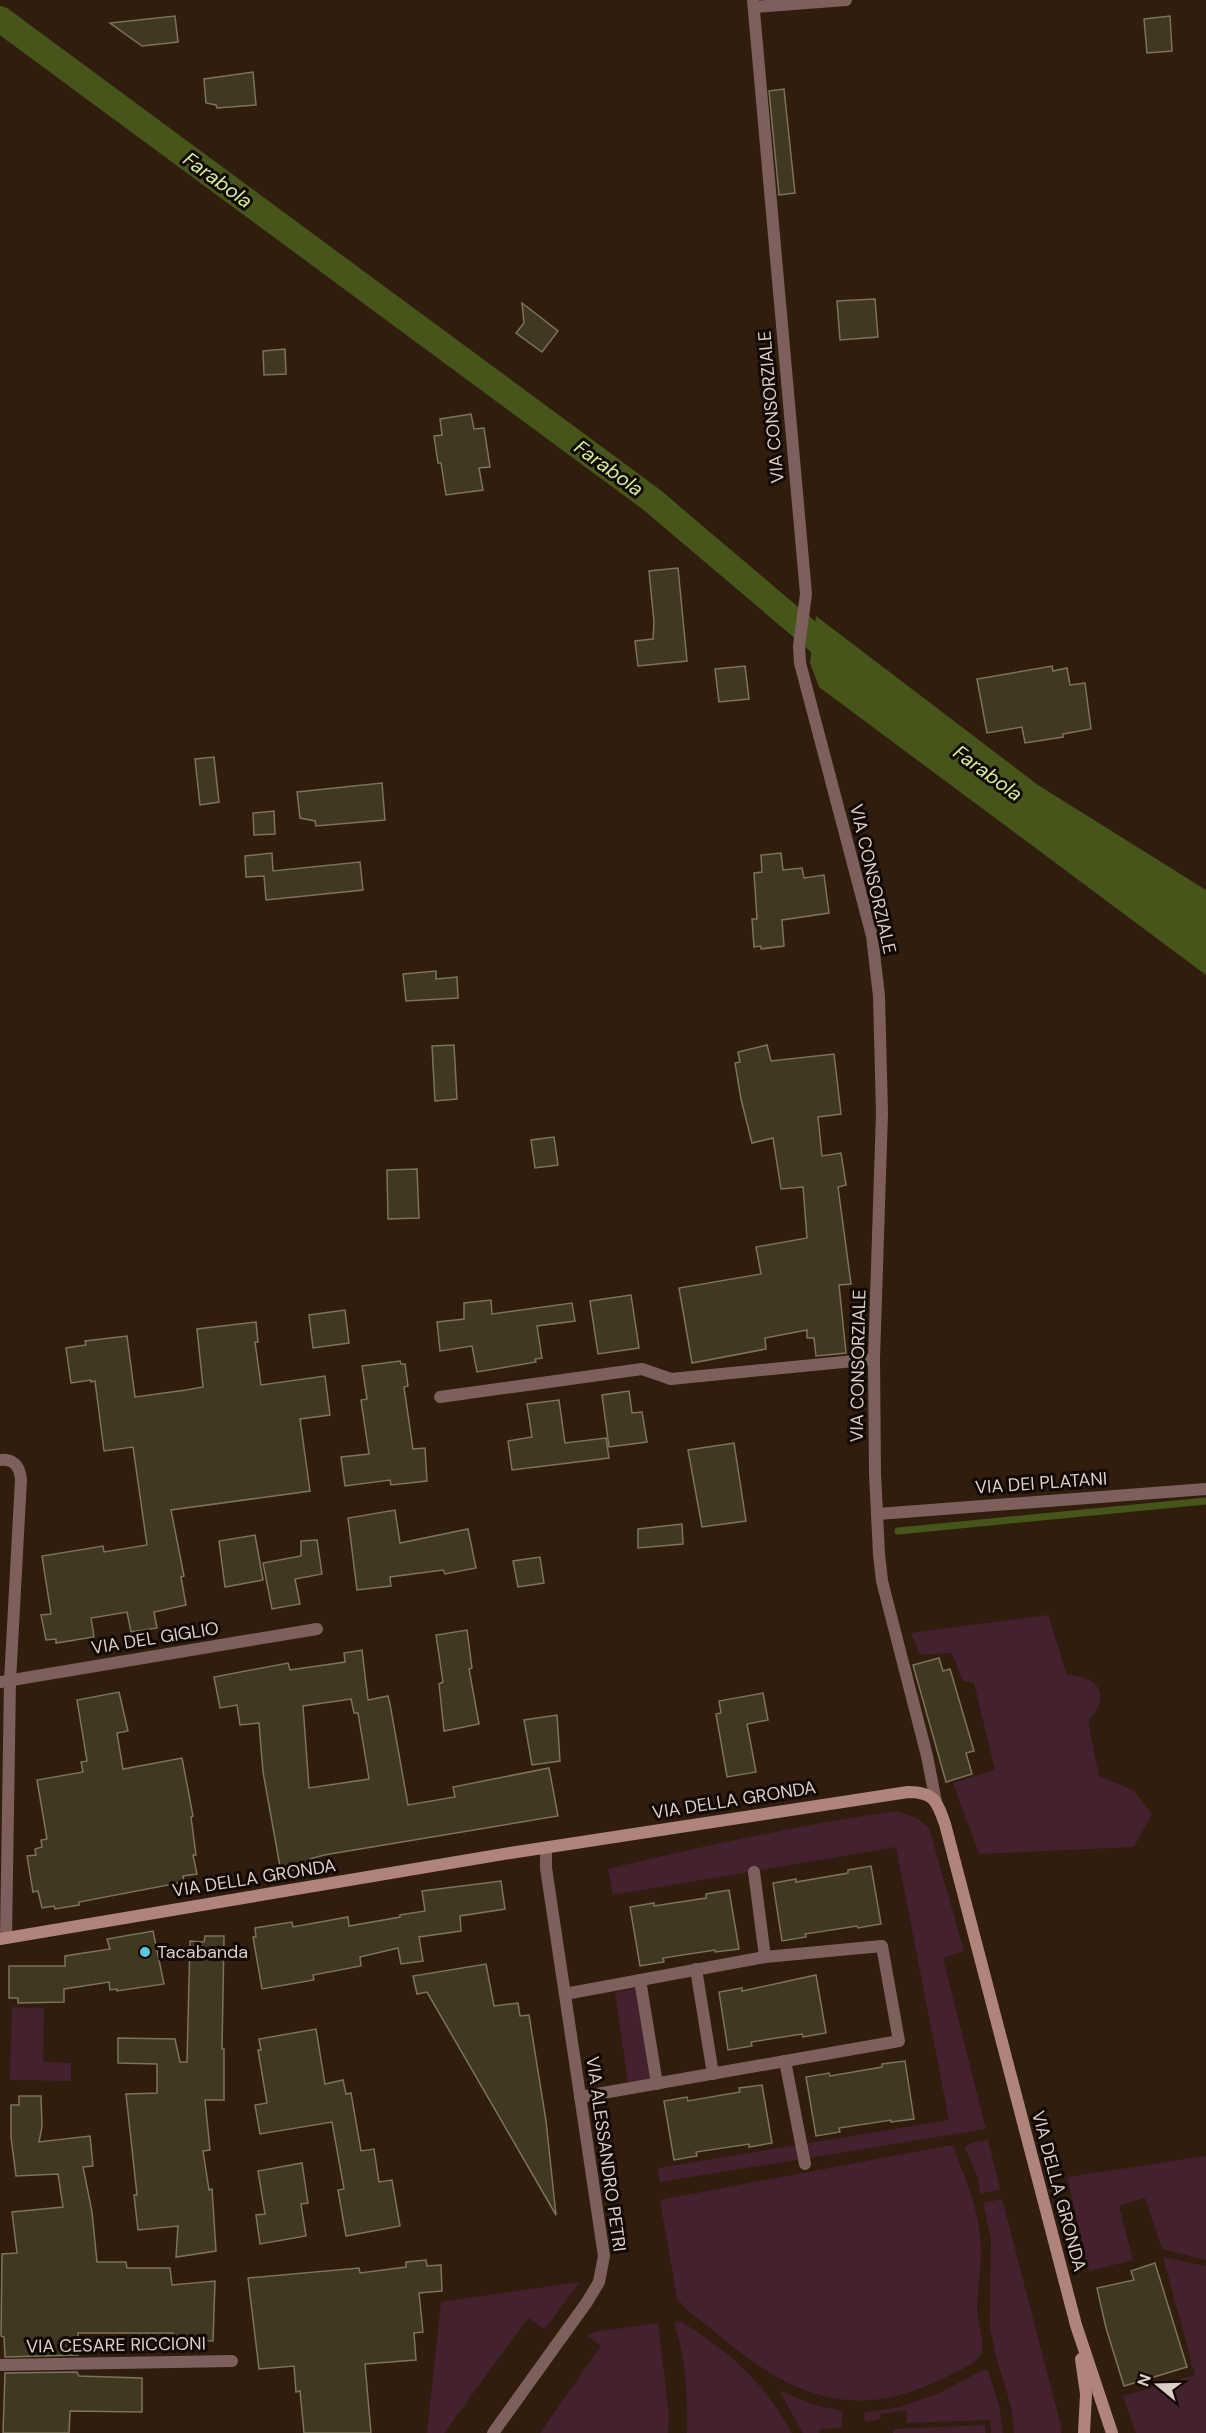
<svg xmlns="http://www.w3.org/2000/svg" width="1206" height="2433" viewBox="0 0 1206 2433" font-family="'DM Sans',sans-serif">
<rect width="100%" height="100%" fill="#301d0e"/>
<g fill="#44212f">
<path d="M1048 1615 1067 1675C1101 1677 1111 1695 1088 1722L1099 1776 1133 1790 1152 1814 1134 1847 979 1854 953 1783 995 1770 974 1683 963 1681 952 1653 920 1655 911 1633Z"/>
<path d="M896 1811 917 1818 929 1828 964 1951 943 1958 986 2129 660 2182 658 2168 949 2120 896 1847 613 1895 608 1869C703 1846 799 1825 896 1811Z"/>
<polygon points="638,1988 650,2079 628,2082 615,1992"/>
<polygon points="12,2007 44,2008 43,2062 71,2063 71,2081 10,2080"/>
<polygon points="988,2140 1000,2189 980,2194 978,2178 965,2148 969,2144"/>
<path d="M946 2146H953C966 2180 981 2215 981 2251 981 2271 977 2290 977 2310 978 2323 984 2339 982 2351 980 2362 963 2368 954 2373 906 2398 863 2410 810 2392 763 2376 725 2339 686 2309L677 2298 660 2200Z"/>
<polygon points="1206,2156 1206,2260 1162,2249 1145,2198 1119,2206 1133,2260 1089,2271 1067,2177"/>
<polygon points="1002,2199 1061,2426 1061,2433 1014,2433 1012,2410 996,2356 990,2328 991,2239 983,2203"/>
<polygon points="1163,2257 1206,2266 1206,2433 1136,2433 1123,2396 1195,2375"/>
<polygon points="580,2282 545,2329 528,2318 444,2433 427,2433 441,2302"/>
<path d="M680 2321C729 2350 764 2383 792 2433H687C688 2396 686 2358 674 2323Z"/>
<polygon points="658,2323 669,2416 668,2433 540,2433 601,2346 587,2336 594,2332"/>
<polygon points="983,2370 988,2371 999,2406 1003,2433 991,2433 990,2420 907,2423 906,2410 881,2414 880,2419 865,2422 864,2413 900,2407 939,2393"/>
<polygon points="779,2390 811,2404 842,2411 841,2428 820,2429 819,2433 803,2433"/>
<polygon points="985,2425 986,2433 893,2433 893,2429"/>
</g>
<polygon fill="#46561a" points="816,616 1038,785 1206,890 1206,975 819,687 810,663"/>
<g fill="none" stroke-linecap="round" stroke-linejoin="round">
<polyline stroke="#46561a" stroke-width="7" points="898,1531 1206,1501"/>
<polyline stroke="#46561a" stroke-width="26" points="0,19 652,500 837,657"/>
</g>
<g fill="#403820" stroke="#7c735a" stroke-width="1.5" fill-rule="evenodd">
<polygon points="175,16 178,42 142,46 110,23"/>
<polygon points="1170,16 1172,51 1147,53 1144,19"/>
<polygon points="253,72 256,105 217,108 216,105 206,103 204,79"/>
<polygon points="784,89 795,193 779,195 769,91"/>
<polygon points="875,299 878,337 840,340 837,301"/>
<polygon points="522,303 558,331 542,352 516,333 524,323"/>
<polygon points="285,349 286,374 264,375 263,351"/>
<polygon points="471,414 474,429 484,428 490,467 479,468 483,490 446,495 441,463 438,463 434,436 442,435 440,419"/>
<polygon points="678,568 687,661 638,666 635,641 653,639 654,622 649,571"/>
<polygon points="745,666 749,699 719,702 715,669"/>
<polygon points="1052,666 1053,671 1067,668 1070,685 1085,683 1091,729 1063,734 1063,737 1025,743 1022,727 987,733 977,679"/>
<polygon points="214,757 219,802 200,805 195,759"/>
<polygon points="382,783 385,820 316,826 315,821 300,818 297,792"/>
<polygon points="274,811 275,834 254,835 253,813"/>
<polygon points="272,853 273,871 360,862 363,890 266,900 264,876 246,877 245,856"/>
<polygon points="781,853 783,870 802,868 804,878 824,875 829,913 782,920 784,946 761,949 761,946 754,947 752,919 757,919 754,873 762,872 761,855"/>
<polygon points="436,971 436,979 457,977 458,998 406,1001 403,974"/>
<polygon points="454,1045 457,1099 435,1101 432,1046"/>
<polygon points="767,1045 771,1061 834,1054 841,1114 818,1117 822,1156 841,1153 846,1185 838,1187 851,1284 839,1285 846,1353 816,1356 814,1338 807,1338 807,1330 765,1338 766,1349 692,1363 679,1288 761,1274 756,1247 807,1238 803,1187 781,1189 773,1138 752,1143 741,1099 735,1063 740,1062 738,1052"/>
<polygon points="554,1137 558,1165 535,1168 531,1140"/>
<polygon points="417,1169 419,1218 388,1219 387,1170"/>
<polygon points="631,1295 639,1348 598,1354 590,1301"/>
<polygon points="491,1300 492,1314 572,1303 575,1321 537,1326 542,1358 535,1359 536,1362 477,1372 472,1346 440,1351 437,1322 464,1319 464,1303"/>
<polygon points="345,1310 349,1343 313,1348 309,1315"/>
<polygon points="256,1322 258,1342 255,1342 261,1385 325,1376 330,1415 300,1419 310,1491 171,1510 184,1576 181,1577 186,1605 154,1612 157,1628 131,1632 127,1612 91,1618 94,1637 56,1643 56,1639 46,1640 41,1615 51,1614 42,1556 103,1546 104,1552 147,1545 133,1447 104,1451 95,1381 91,1382 91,1380 71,1383 66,1348 86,1345 85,1341 127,1336 135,1397 186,1390 203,1387 197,1329"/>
<polygon points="400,1361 401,1364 405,1364 408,1386 404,1387 413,1449 425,1448 427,1481 391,1485 390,1480 345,1486 341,1457 369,1454 361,1400 367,1399 362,1366"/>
<polygon points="629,1391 632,1413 642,1412 647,1442 609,1447 602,1395"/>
<polygon points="559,1400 565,1443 606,1438 609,1458 512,1470 508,1441 532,1437 527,1404"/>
<polygon points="734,1443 746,1521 702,1527 688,1450"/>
<polygon points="395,1510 400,1543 468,1529 476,1568 445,1574 443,1570 390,1577 391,1586 357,1590 348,1518"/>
<polygon points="682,1524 683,1544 638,1548 638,1529"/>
<polygon points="255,1535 263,1580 225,1587 219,1541"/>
<polygon points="317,1540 322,1574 295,1579 300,1604 272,1609 263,1563 301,1556 301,1541"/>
<polygon points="540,1557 544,1583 518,1587 513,1561"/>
<polygon points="467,1630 472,1668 469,1669 479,1724 444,1731 439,1684 443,1682 436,1635"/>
<path d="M362 1650 368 1700 388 1696 390 1704 408 1805 455 1797 453 1787 549 1768 558 1816 324 1855 310 1859 311 1863 299 1865 300 1869 281 1872 263 1772 259 1723 240 1725 237 1705 220 1708 214 1677 288 1663 290 1670 345 1662 344 1653ZM351 1699 354 1713H358L369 1779 309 1788 303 1706Z"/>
<polygon points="939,1658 943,1671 950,1669 974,1751 966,1753 972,1774 946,1782 913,1665"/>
<polygon points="119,1692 128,1731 117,1733 123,1769 182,1758 193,1816 191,1817 196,1855 193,1855 197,1874 183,1876 184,1882 79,1902 79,1905 55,1909 54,1906 42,1908 38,1891 33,1892 27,1856 36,1855 35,1849 42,1847 41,1840 47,1839 37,1780 83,1772 81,1762 87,1761 77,1700"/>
<polygon points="763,1693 768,1720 747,1724 756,1772 727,1777 716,1714 721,1713 719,1701"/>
<polygon points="557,1715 560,1761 532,1765 524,1720"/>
<polygon points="871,1866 881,1924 858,1928 857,1926 805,1934 806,1937 782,1941 773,1883 796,1879 796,1882 848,1873 848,1870"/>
<polygon points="501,1881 505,1909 460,1916 461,1931 419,1937 423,1961 401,1964 398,1948 360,1957 361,1966 313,1975 314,1980 262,1989 253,1937 256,1937 255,1928 292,1922 293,1927 348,1917 349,1926 400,1917 400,1915 425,1911 422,1891"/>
<polygon points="729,1890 739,1949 715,1952 715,1950 663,1958 664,1962 640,1966 630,1907 654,1903 654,1906 706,1898 706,1894"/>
<polygon points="153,1931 164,1984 117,1991 117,1989 110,1990 109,1982 64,1989 64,2002 18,2003 18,1998 9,1998 9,1966 65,1966 65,1956 110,1949 107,1939"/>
<polygon points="205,1936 224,1936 222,2049 224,2049 224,2100 205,2100 210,2150 203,2151 209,2190 212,2189 216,2251 176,2257 178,2226 138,2230 134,2195 137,2195 126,2094 157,2093 157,2064 118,2063 118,2038 175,2039 180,2062 187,2062 190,1941 204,1942"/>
<polygon points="486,1964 494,2006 518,2003 520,2016 529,2015 546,2121 556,2215 427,1992 417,1994 413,1976"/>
<polygon points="816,1975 826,2033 803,2037 802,2034 751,2042 752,2046 728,2050 719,1992 742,1988 742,1991"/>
<polygon points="316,2029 325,2084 343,2080 346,2094 351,2093 361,2151 374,2149 379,2182 392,2180 400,2226 346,2236 338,2190 344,2189 332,2122 260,2134 255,2105 267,2103 258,2050 261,2050 259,2039"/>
<polygon points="905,2061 914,2119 891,2122 891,2120 839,2128 840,2132 816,2136 806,2077 829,2073 830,2076 882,2067 882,2064"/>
<polygon points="762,2085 772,2143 749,2147 749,2144 696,2152 697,2156 674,2160 664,2101 687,2097 688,2101 740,2092 739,2088"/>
<polygon points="19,2096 41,2096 42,2127 39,2142 90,2136 93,2166 83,2167 92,2212 97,2262 126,2262 127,2268 170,2268 172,2285 215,2281 213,2341 173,2340 173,2333 78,2333 78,2355 5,2357 4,2337 1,2336 2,2254 17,2253 12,2212 63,2207 58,2174 16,2176 11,2137 11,2105 19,2105"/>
<polygon points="302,2163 308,2203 301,2204 306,2236 260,2244 256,2215 265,2214 258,2171"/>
<polygon points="426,2260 427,2266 441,2265 442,2291 419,2293 423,2332 414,2333 416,2360 365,2364 371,2433 304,2433 300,2391 296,2392 294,2366 259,2369 248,2278 359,2268 360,2273 406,2267 406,2262"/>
<polygon points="1155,2263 1187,2367 1124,2386 1106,2328 1097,2288 1134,2280 1131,2271"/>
<polygon points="77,2372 79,2376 142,2378 142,2412 70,2411 69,2433 3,2433 5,2373"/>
</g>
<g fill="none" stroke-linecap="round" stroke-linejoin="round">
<g stroke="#7d605c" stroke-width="12">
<polyline points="753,0 806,594 799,646 800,663 872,936 879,996 882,1113 874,1359 875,1474 879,1554 882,1581 927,1756 936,1802"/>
<polyline points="754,7 846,0"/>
<polyline points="440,1397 642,1369 671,1379 874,1359"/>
<path d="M0 1460C14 1458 20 1467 21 1480L10 1681 6 1938"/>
<polyline points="878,1514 1206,1489"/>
<polyline points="0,1682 317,1629"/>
<polyline points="754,1872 765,1957"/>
<polyline points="696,1969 713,2074"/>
<polyline points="640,1980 657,2084"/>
<polyline points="565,1994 765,1957 882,1946 899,2041 580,2097"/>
<polyline points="785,2061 805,2164"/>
<polyline points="0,2365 232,2361"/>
<polyline points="493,2433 587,2302 599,2282 604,2256 546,1868 546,1848"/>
</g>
<g stroke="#b1837d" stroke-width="12">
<path d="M0 1939 510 1853 908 1792C934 1792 937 1801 945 1824L1076 2325 1112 2433"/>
<polyline points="1081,2359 1086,2394 1084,2433"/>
</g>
</g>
<circle fill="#5ac8e5" stroke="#120904" stroke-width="2" cx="145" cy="1952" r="6"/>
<g text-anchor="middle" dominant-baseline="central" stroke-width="6" stroke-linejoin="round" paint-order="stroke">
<g font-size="18" fill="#dbcec5" stroke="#120904">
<text transform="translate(771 407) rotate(-95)">VIA CONSORZIALE</text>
<text transform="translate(873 879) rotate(77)">VIA CONSORZIALE</text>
<text transform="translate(858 1366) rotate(-89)">VIA CONSORZIALE</text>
<text transform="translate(1041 1483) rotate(-4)">VIA DEI PLATANI</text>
<text transform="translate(155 1638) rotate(-9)">VIA DEL GIGLIO</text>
<text transform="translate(734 1800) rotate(-9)">VIA DELLA GRONDA</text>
<text transform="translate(254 1878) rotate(-9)">VIA DELLA GRONDA</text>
<text transform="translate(606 2154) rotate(82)">VIA ALESSANDRO PETRI</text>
<text transform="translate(1059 2191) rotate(75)">VIA DELLA GRONDA</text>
<text transform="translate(116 2345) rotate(-1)">VIA CESARE RICCIONI</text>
</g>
<g font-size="18" fill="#dbcec5" stroke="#120904" text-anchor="start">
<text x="157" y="1952">Tacabanda</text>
</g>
<g font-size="20" font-style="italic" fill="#d3ee97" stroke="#120904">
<text transform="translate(218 180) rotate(36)">Farabola</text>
<text transform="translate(609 468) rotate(36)">Farabola</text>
<text transform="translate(988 773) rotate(36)">Farabola</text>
</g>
</g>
<g transform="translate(1158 2385) rotate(289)" stroke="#120904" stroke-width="4.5" paint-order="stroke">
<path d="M0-4.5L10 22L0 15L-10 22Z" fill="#dbcec5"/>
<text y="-9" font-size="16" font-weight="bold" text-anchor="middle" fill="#dbcec5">N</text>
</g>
</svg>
